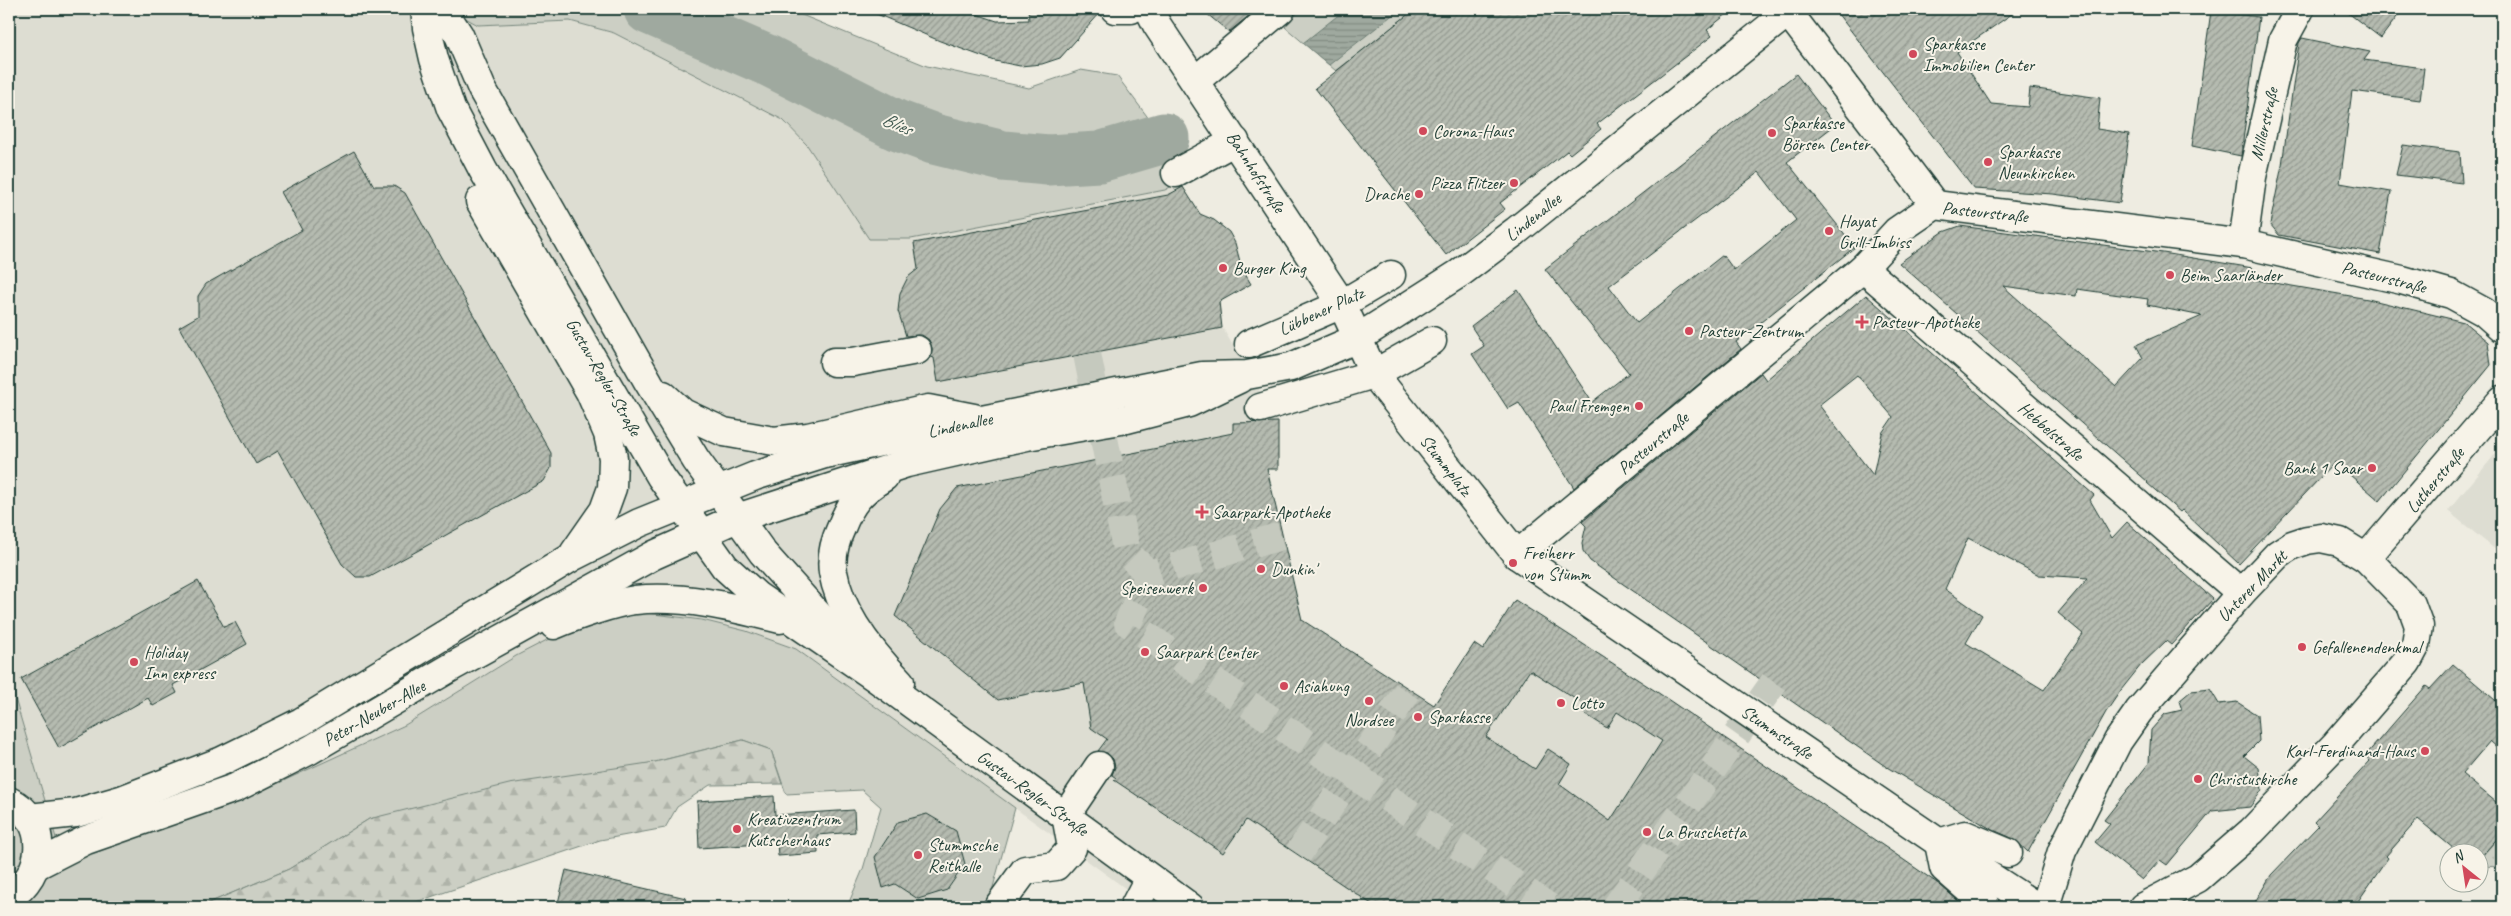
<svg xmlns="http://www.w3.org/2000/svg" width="2511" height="916" viewBox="0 0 2511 916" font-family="Caveat,sans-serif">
<defs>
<pattern id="forest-firs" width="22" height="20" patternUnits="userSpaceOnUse" patternTransform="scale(1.25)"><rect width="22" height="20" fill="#cccfc4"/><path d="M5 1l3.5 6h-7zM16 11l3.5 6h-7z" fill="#afb3a9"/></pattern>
<pattern id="park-tufts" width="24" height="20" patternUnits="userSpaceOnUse" patternTransform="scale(1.25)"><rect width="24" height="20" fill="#cccfc4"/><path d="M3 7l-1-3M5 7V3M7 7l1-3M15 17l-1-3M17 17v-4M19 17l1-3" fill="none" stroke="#afb3a9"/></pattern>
<pattern id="water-rules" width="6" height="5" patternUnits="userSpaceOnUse" patternTransform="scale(1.25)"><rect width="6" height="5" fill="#9fa99f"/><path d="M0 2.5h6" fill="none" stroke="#818b82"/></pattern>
<pattern id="building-hatch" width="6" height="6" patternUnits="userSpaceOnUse" patternTransform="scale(1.25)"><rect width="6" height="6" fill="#b5bbb0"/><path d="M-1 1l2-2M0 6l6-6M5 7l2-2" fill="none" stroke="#939990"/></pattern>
</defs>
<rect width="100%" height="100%" fill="#eeece1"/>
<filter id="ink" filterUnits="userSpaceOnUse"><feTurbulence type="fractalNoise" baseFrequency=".02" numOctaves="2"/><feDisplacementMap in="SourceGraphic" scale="10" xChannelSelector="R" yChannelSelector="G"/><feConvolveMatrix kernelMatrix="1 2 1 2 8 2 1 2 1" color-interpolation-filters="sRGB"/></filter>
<g filter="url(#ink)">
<g fill="#ddddd2">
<polygon points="9,9 449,9 479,25 570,21 614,33 783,120 807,145 869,239 911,239 1165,190 1191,175 1182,185 1201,215 1214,220 1229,232 1235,243 1242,269 1251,284 1220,302 1222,327 1278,422 1278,469 1267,469 1302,620 1434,705 1474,644 1483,650 1515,600 1660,694 1972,907 1151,907 796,649 746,631 702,620 638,612 516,656 405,725 222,809 184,811 60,855 16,702 9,667"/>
<polygon points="2502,446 2502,555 2448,511"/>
</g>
<g fill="#cccfc4" stroke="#76867c">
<polygon points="449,9 787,9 927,66 1029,88 1081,70 1117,76 1191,175 1165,190 911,239 869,239 807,145 783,120 614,33 570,21 478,25"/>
<polygon points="1301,9 1415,9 1336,71 1285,27"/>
<polygon points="638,612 702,620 746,631 796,649 1015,808 990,898 981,907 847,907 863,869 881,807 862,790 786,794 771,750 743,740 655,762 369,819 289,869 199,907 9,907 9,667 16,702 61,855 184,811 222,809 405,725 516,656 574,626"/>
</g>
<polygon fill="url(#forest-firs)" stroke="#76867c" points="743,740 771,750 782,784 710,785 677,807 665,828 600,840 401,907 199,907 289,869 369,819 509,784 655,762"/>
<polygon fill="url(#park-tufts)" stroke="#76867c" points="2502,833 2502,867 2479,866 2479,860"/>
<polygon fill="url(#water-rules)" stroke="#6c7e74" points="1346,9 1400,9 1329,65 1303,43"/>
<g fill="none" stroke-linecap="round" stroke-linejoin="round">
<polyline stroke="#9fa99f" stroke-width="51" points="649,9 769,61 896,125 934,139 1003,156 1048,160 1099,157 1164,138"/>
</g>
<g fill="url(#building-hatch)" stroke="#1f3d34" fill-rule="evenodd">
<polygon points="865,9 962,9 997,21 1029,20 1028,9 1099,9 1100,13 1060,58 1042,64 1020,66 995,61 940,41"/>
<polygon points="1201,9 1257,9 1229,32"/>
<polygon points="1415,9 1733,9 1707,30 1712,36 1597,124 1601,129 1570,154 1567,151 1500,203 1505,209 1446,255 1315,88"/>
<polygon points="1834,9 2019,9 1957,52 1991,104 2028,107 2030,88 2100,98 2097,129 2129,134 2120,203 2053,194 1974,189"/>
<polygon points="2343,9 2403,9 2381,38"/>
<polygon points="2211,11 2259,17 2241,156 2192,146"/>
<polygon points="2302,38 2370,52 2364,60 2424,68 2420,100 2352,91 2340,183 2391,192 2380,254 2279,235 2270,224 2282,165 2299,43"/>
<path d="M1796 74 1835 125 1787 162 1855 247 1736 342 1741 349 1574 488 1519 403 1508 409 1472 354 1484 346 1471 326 1518 290 1592 402 1629 373 1545 269ZM1759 172 1796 220 1734 270 1723 255 1637 323 1609 286Z"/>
<polygon points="2403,145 2460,152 2462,183 2396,175"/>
<polygon points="354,151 374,186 394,186 405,193 551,453 551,468 544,481 370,577 356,577 342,564 278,451 256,464 179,327 198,316 198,296 206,284 302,230 281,192"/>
<polygon points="1183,187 1200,214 1214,220 1229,232 1235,243 1242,269 1251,284 1219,302 1222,328 938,382 934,358 931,357 932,348 929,340 922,335 906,336 898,311 900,293 908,277 918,269 914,243 1168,195"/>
<path d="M1960 226 2163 253 2253 268 2251 279 2368 299 2464 322 2488 342 2491 365 2380 501 2335 462 2239 564 2182 510 2180 512 2147 483 2148 482 1899 263 1943 232ZM2003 286 2076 296 2077 289 2148 299 2147 305 2202 316 2136 345 2143 358 2116 387Z"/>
<path d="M1866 295 2094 495 2090 500 2112 538 2127 522 2213 599 2171 645 2166 641 2141 665 2121 690 2106 712 2028 852 2014 839 1991 829 1885 766 1590 561 1583 551 1582 543 1586 526 1582 522 1761 373 1766 380ZM1857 375 1893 417 1882 433 1873 475 1819 405ZM1968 538 2039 575 2088 578 2058 613 2083 634 2044 690 1966 643 1982 615 1945 589Z"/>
<path d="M1278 422V469H1267L1302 620 1434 705 1474 644 1483 650 1515 600 1657 692 1888 849 1940 885 1965 907H1376L1246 820 1223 853 1114 780 1116 778 1112 775 1115 767 1113 759 1107 753 1098 751 1107 739 1091 728 1084 683 998 700 895 616 940 509 957 488 1233 433V423ZM1530 670 1586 706 1582 712 1607 728 1617 712 1662 741 1610 821 1559 784 1571 764 1548 749 1535 769 1486 737Z"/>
<polygon points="198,581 224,627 235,622 247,644 173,685 177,693 153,706 148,698 59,748 21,679"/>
<polygon points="2453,664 2502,706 2502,752 2490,741 2462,774 2502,807 2502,833 2478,860 2478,854 2460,854 2418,819 2386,856 2388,858 2354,907 2252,907 2271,875 2318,826 2314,822 2370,761 2365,756 2426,686 2430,689"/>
<polygon points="2210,689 2219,704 2237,702 2257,715 2259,741 2244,756 2259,768 2262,790 2250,807 2212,811 2167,865 2160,860 2142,880 2095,842 2110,824 2104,820 2149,763 2151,730 2165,714 2182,710 2179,701 2191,691"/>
<polygon points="774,796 775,815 854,810 855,832 817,835 818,853 778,856 777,843 699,848 697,801"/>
<polygon points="927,814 956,831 965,864 947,890 918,899 895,884 883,888 875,857 898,822"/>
<polygon points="566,870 686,898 685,907 557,907"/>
</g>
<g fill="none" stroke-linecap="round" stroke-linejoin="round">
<g stroke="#c5c9be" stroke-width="28" stroke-dasharray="28 14" stroke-linecap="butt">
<polyline points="1087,354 1127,553 1149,574"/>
<polyline points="1281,536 1149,574 1128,623 1549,907"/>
<polyline points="1298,854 1409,689"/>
<polyline points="1616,907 1774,682"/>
</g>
<defs>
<g id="minor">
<polyline points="1115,9 1131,9"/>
<polyline points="1149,9 1157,25 1342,304 1374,374 1517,555 1957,855 2037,907"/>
<polyline points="1788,12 1935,205"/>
<polyline points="1195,81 1281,9"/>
<polyline points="1176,173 1235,141"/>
<polyline points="2243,244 2252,177 2283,40 2300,9"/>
<polyline points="1863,268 2241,593"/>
<polyline points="1249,344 1342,304 1391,275"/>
<polyline points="834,362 853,362 917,350"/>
<polyline points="1260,408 1374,374 1432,341"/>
<polyline points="1517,555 1863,268 1897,231 1935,205 2243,244 2402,280 2451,294 2484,312 2502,328"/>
<polyline points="2366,558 2502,400"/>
<polyline points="1984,903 1944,868 1939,843 1965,835 2008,853"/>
<polyline points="998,907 1025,870 1056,866 1072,848 1066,815 1099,766"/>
<polyline points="1134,907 1149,878"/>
<polyline points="2045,907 2062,851 2118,741 2139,711 2241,593 2278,554 2292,545 2307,540 2321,538 2340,542 2366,558 2411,604 2419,626 2416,645 2407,662 2336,744 2252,831 2198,878 2143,907"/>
</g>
<g id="major">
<polyline points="425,9 427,28 434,59 451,109 483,170 661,477 725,567 757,596 876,678 1190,907"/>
<polyline points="442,9 459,35 482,89 649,383 696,460 763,553 839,638"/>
<polyline points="480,201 590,392 608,434 613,458 612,488 604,510 574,553"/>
<polyline points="663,395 683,413 724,432 774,441 808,437 928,409 974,418"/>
<path d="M884 477C860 492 851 502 841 528 835 541 831 558 833 572 840 613 872 653 900 682"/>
<path d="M554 625C575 616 613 603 635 600 684 595 732 607 780 619"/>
<path d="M9 801C51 820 45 876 9 897"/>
<polyline points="29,818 76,813 121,800 222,761 301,722 572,557 639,523 755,476 825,454 982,420 1202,376 1247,375 1291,367 1358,338 1460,273 1516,231 1792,9"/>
<polyline points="37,865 86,840 235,788 310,750 455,665 654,555 737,518 907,463 1027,436 1127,419 1189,403 1239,379"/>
</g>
</defs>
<use href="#minor" stroke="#1f3d34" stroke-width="31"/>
<use href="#major" stroke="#1f3d34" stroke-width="31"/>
<use href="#minor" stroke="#f7f3e8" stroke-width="28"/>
<use href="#major" stroke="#f7f3e8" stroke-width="28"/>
</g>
</g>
<g fill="#d1495b" stroke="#f7f3e8" stroke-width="2">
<circle cx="1913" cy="54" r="5"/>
<circle cx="1423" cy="131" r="5"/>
<circle cx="1772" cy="133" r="5"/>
<circle cx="1988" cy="162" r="5"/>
<circle cx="1514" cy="183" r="5"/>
<circle cx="1419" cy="194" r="5"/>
<circle cx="1829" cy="231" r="5"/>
<circle cx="1223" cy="268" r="5"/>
<circle cx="2170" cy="275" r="5"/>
<path d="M1859.5 314.5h5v5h5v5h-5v5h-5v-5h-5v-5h5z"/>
<circle cx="1689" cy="331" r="5"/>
<circle cx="1639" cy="406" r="5"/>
<circle cx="2372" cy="468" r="5"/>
<path d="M1199.5 504.5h5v5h5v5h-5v5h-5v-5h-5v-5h5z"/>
<circle cx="1513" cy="563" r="5"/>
<circle cx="1261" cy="569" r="5"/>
<circle cx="1203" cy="588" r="5"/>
<circle cx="2302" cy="647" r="5"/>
<circle cx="1145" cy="652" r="5"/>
<circle cx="134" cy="662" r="5"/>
<circle cx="1284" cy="686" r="5"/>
<circle cx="1369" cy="701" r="5"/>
<circle cx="1561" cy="703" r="5"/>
<circle cx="1418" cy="717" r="5"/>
<circle cx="2425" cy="751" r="5"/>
<circle cx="2198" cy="779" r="5"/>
<circle cx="737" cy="829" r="5"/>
<circle cx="1647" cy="832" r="5"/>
<circle cx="918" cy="855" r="5"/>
</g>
<g text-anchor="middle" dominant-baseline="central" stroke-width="4" stroke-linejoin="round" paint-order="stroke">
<g font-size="18" fill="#1f3d34" stroke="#f7f3e8" text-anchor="start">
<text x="1923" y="44">Sparkasse<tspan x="1923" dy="21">Immobilien Center</tspan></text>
<text x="1782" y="123">Sparkasse<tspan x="1782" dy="21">Börsen Center</tspan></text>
<text x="1433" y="131">Corona-Haus</text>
<text x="1998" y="152">Sparkasse<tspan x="1998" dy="21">Neunkirchen</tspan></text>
<text x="1504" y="183" text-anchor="end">Pizza Flitzer</text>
<text x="1409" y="194" text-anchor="end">Drache</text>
<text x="1839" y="221">Hayat<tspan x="1839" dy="21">Grill-Imbiss</tspan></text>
<text x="1233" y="268">Burger King</text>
<text x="2180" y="275">Beim Saarländer</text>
<text x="1872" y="322">Pasteur-Apotheke</text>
<text x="1699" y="331">Pasteur-Zentrum</text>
<text x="1629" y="406" text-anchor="end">Paul Fremgen</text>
<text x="2362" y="468" text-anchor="end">Bank 1 Saar</text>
<text x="1212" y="512">Saarpark-Apotheke</text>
<text x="1523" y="553">Freiherr<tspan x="1523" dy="21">von Stumm</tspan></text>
<text x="1271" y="569">Dunkin'</text>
<text x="1193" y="588" text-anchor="end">Speisenwerk</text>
<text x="2312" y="647">Gefallenendenkmal</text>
<text x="144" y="652">Holiday<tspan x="144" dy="21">Inn express</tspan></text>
<text x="1155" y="652">Saarpark Center</text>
<text x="1294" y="686">Asiahung</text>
<text x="1571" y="703">Lotto</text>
<text x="1428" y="717">Sparkasse</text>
<text x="1369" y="720" text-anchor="middle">Nordsee</text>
<text x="2415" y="751" text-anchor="end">Karl-Ferdinand-Haus</text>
<text x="2208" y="779">Christuskirche</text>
<text x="747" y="819">Kreativzentrum<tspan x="747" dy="21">Kutscherhaus</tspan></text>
<text x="1657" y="832">La Bruschetta</text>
<text x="928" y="845">Stummsche<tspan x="928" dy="21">Reithalle</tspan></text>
</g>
<g font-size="18" fill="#1f3d34" stroke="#f7f3e8">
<text transform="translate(2264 124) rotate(-77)">Millerstraße</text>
<text transform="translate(1256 172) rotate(57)">Bahnhofstraße</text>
<text transform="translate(1985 212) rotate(6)">Pasteurstraße</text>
<text transform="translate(1533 217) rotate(-39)">Lindenallee</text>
<text transform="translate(2384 277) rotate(14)">Pasteurstraße</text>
<text transform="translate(1321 311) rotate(-25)">Lübbener Platz</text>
<text transform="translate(604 377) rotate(60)">Gustav-Regler-Straße</text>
<text transform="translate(960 425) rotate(-12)">Lindenallee</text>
<text transform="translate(2051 431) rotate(41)">Hebbelstraße</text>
<text transform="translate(1653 443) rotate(-40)">Pasteurstraße</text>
<text transform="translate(1446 465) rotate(52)">Stummplatz</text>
<text transform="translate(2435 480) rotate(-50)">Lutherstraße</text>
<text transform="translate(2252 586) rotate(-46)">Unterer Markt</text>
<text transform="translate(374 713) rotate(-30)">Peter-Neuber-Allee</text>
<text transform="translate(1777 732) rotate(34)">Stummstraße</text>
<text transform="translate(1033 793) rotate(36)">Gustav-Regler-Straße</text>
</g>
<g font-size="19" font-style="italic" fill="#3f584f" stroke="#f7f3e8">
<text transform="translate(897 124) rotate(24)">Blies</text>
</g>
</g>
<rect width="2511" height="916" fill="none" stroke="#f7f3e8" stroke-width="30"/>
<rect x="15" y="15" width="2481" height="886" fill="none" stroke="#1f3d34" stroke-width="2" filter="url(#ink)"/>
<g transform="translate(2464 868) rotate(330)"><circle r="24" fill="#f7f3e8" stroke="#a1aaa0"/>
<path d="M0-4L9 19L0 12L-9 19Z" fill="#d1495b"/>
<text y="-8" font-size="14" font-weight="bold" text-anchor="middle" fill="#1f3d34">N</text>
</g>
</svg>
